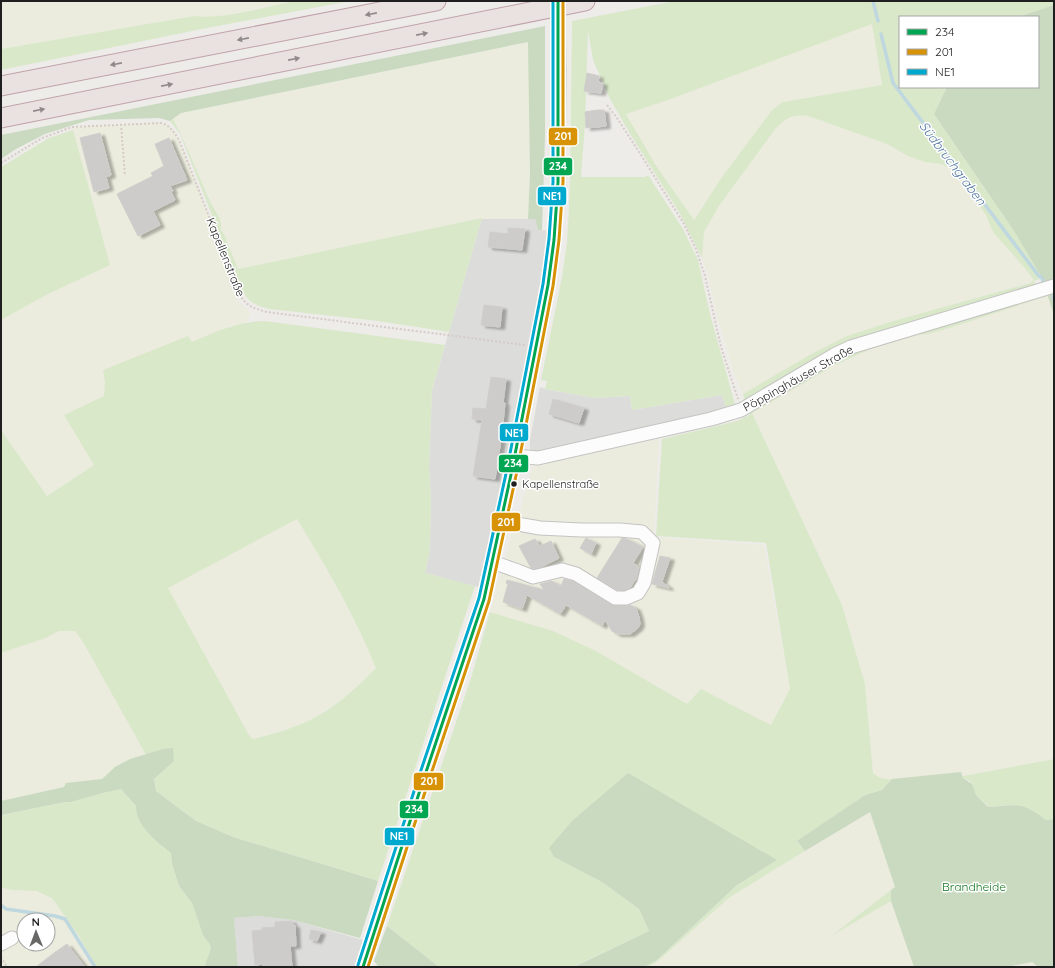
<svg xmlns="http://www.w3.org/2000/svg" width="1055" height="968" viewBox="0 0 1055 968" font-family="Quicksand,sans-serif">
<defs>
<filter id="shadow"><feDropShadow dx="4.5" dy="2.5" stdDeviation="1" flood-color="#0004"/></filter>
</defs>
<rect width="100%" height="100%" fill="#edece9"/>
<g fill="#dcdcda">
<polygon points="482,218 535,219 538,230 553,231 485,589 425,573 429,555 430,542 431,499 429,466 432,390"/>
<polygon points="540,387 545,389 595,398 630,396 632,410 722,395 726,408 639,430 530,453 530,439"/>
<polygon points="258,916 293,920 370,942 361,967 238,967 234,918"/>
</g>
<g fill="#ebecdd" fill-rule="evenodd">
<polygon points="1,1 294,1 223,16 206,18 193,16 1,49"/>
<polygon points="872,23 882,85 784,102 772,110 722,177 694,220 655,164 625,114 668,100"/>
<polygon points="529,42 530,174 528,219 477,219 238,269 224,234 221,230 221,224 220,219 198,174 183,136 173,119 181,113"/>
<polygon points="796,115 808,116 887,144 908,156 948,167 956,173 987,215 993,232 1023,266 1034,281 890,322 847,336 813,353 743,394 735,376 716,313 709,278 702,258 704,232 719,206 776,128 787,118"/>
<polygon points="157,122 167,125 174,131 179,140 219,240 216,242 225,264 234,295 242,305 251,313 247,322 229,327 192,342 103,370 105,382 104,396 94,465 47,496 1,430 1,320 44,296 110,265 72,127"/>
<polygon points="1048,296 1054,313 1054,759 966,775 963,776 961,772 887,780 878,777 873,773 865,684 842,605 752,413 835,365 871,349 916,335 928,334 946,329"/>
<polygon points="659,439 654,537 764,545 790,689 771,726 701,689 687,704 596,651 553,631 490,612 511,536 518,518 533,465"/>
<polygon points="297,519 329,573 368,648 377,668 338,702 315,718 296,726 253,739 249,735 168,588"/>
<polygon points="68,630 75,631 83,642 146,755 130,759 115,767 102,779 66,783 64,787 1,801 1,653 46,638 59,631"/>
<polygon points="870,812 895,887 834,933 891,901 914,967 648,967 658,961 730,897"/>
<path d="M1 887 11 890 36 891 52 898 79 936 96 967H1ZM24 920H48V944H24Z"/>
<polygon points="1032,962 1038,967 1009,967"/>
</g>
<g fill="#dae8ca" fill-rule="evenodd">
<path d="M294 1H350L202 29 1 70V49L194 16C223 20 264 7 294 1Z"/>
<path d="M675 1H1054V5L1018 17H900V87H947L934 114 1014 231 1042 278 1034 281 1037 289 859 341 745 402 743 394 813 353 847 336 890 322 1030 283 1034 280 1023 266 993 232 986 215 956 173 948 167 940 164 925 162 908 156 887 144 808 116C791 114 788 117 776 128L719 206 704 232 702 258 679 212 629 132 610 99 593 60 588 31 585 125 581 177H645L648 175 683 229 698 260 710 314 735 404 732 407 726 408 722 395 632 410 630 396 595 398 545 389 547 381 541 380 562 277 567 242 570 187 572 21ZM872 24 882 85 783 102 772 110 722 177 694 220 655 164 626 114 668 100Z"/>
<path d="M173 119C191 151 201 187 220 219L221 224V230L224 234 238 269 482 218 449 332 378 321 269 309C256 306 247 301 241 289L180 134 170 121Z"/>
<polygon points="73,130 110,265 44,296 1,320 1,167 49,138"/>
<path d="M1047 292 1048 296 946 329 928 334 916 335 871 349 835 365 752 413 842 605 865 684 873 773C879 778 884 780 892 779L882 790 865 795 797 842 805 851 730 897 658 961 648 967H644L657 960 737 885 777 860 554 857 602 882 639 909 649 931 573 967H439L387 926 471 678 490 612 553 631 596 651 687 704 701 689 771 725 790 689 766 543 656 536 662 439 737 421 751 414 748 413 838 357Z"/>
<path d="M265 321 445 345 432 390 429 466 431 499 430 542 429 555 425 573 475 586 378 881 233 837 196 821 156 791 154 779 165 769 163 749 146 755 83 642 75 631H59L46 638 1 653V430L47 496 94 465 64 415 104 396 105 382 103 370 188 336 192 342C218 331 236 322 265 321ZM297 519C326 567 355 616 376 668 358 686 337 706 314 718 295 728 273 734 253 739L249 735 168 588Z"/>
<path d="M1054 759V819L1046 820C1022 802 1017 804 989 807L976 795 970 781 963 778V776Z"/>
<polygon points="121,789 136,806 146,830 160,844 171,853 172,864 179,886 192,903 203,935 212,946 205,967 96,967 79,936 52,898 36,891 11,890 1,887 1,815 65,802 71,802 103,793"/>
<polygon points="891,890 891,901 831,936"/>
</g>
<g fill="#c9dac0">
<polygon points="1054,5 1054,315 1042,278 1014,231 934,114 947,87 1038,87 1038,17 1018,17"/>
<polygon points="545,26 545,136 542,230 538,230 535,219 528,219 530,174 528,42 181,113 170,121 159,118 89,120 45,134 16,149 1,159 1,135"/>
<path d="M173 748 174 761 154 779 156 791 196 821 233 837 378 881 360 938 293 920 258 916 234 918 238 967H205C206 960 210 954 211 946L203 935 192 903 179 886 172 864 171 853C156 841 136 826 136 806L121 789 103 793 71 802H65L1 815V801L64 787 66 783 102 779 115 767 130 759 163 749Z"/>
<path d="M961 772 963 778 972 784 976 795 988 807C1017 805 1021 801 1046 820L1054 819V967H1038L1032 962 1007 967H914L891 901V890L895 887 870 812 805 851 797 841 865 795 882 790 892 779Z"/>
<polygon points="628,773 777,860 737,885 657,960 644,967 574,967 649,931 639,909 602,882 554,857 549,848 572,821"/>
<polygon points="387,926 439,967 379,967 374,961"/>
</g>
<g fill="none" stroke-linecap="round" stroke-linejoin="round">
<g stroke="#bfd7de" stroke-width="3.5">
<polyline points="873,1 878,21"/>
<polyline points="881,34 893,83 1038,275 1042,278 1044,284"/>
<polyline points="1053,296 1054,299"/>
<polyline points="1,905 6,909 55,916 65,919 95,967"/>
</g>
</g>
<g fill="#ceccca" stroke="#d0ceca" filter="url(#shadow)">
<polygon points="587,73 599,76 598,82 603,83 601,93 584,91"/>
<polygon points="597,110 604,110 606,126 586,128 585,112"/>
<polygon points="100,133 111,175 106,177 109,188 94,192 80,138"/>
<polygon points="169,138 187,180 170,186 173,191 171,192 175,200 153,211 160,225 138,236 117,194 153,176 151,173 164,166 155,144"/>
<polygon points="508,228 525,229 522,250 488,247 490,232 508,234"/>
<polygon points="484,305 502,307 500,327 481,325"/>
<polygon points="491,377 506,379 503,403 505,403 502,433 495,479 473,476 482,420 472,419 473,408 486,409"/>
<polygon points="553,399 584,408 579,423 549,414"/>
<polygon points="586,538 596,543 591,554 580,548"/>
<polygon points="622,538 627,539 643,547 633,563 639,567 636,580 635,580 630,588 624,590 617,590 597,578"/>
<polygon points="535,539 540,546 551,541 559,558 541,567 534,569 531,568 519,546"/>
<polygon points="660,556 670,558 662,582 669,587 669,588 652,584"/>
<polygon points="564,579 573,581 611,605 630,605 636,608 639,617 640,624 638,628 630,634 617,634 612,631 605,620 602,626 566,605 560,614 527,595 522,609 503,602 508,584 506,583 507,580 544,590 540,584 552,581 561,586"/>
<polygon points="292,921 292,925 295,925 296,946 290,946 292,967 263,967 263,964 255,965 252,931 262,930 262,928 275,927 275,922"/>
<polygon points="311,930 321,932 317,941 309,939"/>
<polygon points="67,944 85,967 36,967 54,953"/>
</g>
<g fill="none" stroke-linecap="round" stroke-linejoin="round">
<defs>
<g id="minor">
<polyline points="515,456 538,458 711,419 741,410 834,355 851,347 1054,286"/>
<polyline points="492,562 518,571 533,577 562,570 576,574 615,598 626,598 638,593 644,583 653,543 642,532 620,530 581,530 540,528 501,521"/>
<polyline points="1,944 12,938"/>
<polyline points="363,967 422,784 484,599 512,470 548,285 554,240 558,182 559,72"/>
</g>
<g id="highway">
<polyline points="1,86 436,1"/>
<polyline points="1,118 585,1"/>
</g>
</defs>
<use href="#minor" stroke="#c4c4c2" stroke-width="15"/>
<use href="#highway" stroke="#c0a2aa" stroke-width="21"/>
<g stroke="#d6cbc8" stroke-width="2" stroke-dasharray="2 2" stroke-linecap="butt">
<polyline points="607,105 617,118 641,155 684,224 696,249 705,276 721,347 738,399"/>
<polyline points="121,124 125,176"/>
<path d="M1 163 42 138 72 127 162 123C170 126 174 132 179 140L240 295C246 306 255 309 267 312L525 345"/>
<polyline points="1,957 7,967"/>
</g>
<use href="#minor" stroke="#fcfcfc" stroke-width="13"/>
<use href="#highway" stroke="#eae1e1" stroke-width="19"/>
<defs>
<polyline id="minor-bridge" points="558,1 559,72"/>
</defs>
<use href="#minor-bridge" stroke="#c4c4c2" stroke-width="15" stroke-linecap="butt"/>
<use href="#minor-bridge" stroke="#fcfcfc" stroke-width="13"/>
<defs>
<polyline id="bus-1" points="363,967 422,784 484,599 512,470 548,285 554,240 558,182 558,1"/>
<polyline id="bus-2" points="368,967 427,786 489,601 517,471 553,286 559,240 563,182 563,1"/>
<polyline id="bus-3" points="358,965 417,782 479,598 507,469 543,284 549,239 553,182 553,1"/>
</defs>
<use href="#bus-1" stroke="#fff" stroke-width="6"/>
<use href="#bus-2" stroke="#fff" stroke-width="6"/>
<use href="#bus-3" stroke="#fff" stroke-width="6"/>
<use href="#bus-1" stroke="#00a651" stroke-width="3"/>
<use href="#bus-2" stroke="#d79205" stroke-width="3"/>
<use href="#bus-3" stroke="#00a9ce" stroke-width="3"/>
</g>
<defs><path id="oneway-solid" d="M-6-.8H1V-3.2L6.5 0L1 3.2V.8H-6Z"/></defs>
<g fill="#8f8a8a">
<use href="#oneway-solid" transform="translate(371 14) rotate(169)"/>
<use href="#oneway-solid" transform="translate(422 34) rotate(-11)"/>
<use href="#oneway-solid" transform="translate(243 39) rotate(169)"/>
<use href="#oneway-solid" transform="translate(294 59) rotate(-11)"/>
<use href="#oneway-solid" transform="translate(116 64) rotate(169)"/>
<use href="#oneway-solid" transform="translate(167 85) rotate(-11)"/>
<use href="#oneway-solid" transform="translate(39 110) rotate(-11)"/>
</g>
<circle fill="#1f1f1f" stroke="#fff" stroke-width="1.5" cx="514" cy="484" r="3.5"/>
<g text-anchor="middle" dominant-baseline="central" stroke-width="3" stroke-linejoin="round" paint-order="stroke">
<g font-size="11" fill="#1f1f1f" stroke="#fff" text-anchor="start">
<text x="522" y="484">Kapellenstraße</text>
</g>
<g font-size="12" fill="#1f1f1f" stroke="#fff">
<text transform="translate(226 257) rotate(68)">Kapellenstraße</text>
<text transform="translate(798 378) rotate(-29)">Pöppinghäuser Straße</text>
</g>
<g font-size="12" fill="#15761f" stroke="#fff">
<text x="974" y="886">Brandheide</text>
</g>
<g font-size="13" font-style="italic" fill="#5077a0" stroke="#fff">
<text transform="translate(953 163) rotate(53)">Südbruchgraben</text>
</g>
</g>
<g stroke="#fff" stroke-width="1.5">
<rect x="548" y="127" width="30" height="19" rx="4" fill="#d79205"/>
<rect x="543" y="157" width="30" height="19" rx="4" fill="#00a651"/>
<rect x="537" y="186" width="30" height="20" rx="4" fill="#00a9ce"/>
<rect x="499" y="423" width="30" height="19" rx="4" fill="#00a9ce"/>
<rect x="498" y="454" width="31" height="19" rx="4" fill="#00a651"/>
<rect x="491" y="512" width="30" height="20" rx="4" fill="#d79205"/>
<rect x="413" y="772" width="31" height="19" rx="4" fill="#d79205"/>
<rect x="399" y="800" width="30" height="19" rx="4" fill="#00a651"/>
<rect x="384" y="827" width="31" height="19" rx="4" fill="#00a9ce"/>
</g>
<g font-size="11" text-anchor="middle" font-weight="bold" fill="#fff">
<text x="563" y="140">201</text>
<text x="558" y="170">234</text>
<text x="552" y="200">NE1</text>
<text x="514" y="437">NE1</text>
<text x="513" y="467">234</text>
<text x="506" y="526">201</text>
<text x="429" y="785">201</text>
<text x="414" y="813">234</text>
<text x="399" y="840">NE1</text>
</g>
<rect width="1055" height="968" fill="none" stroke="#1f1f1f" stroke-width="4"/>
<rect x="899" y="16" width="140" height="72" fill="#ffffff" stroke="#a5a5a5"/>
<rect x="907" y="29" width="20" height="6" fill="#00a651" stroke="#a5a5a5"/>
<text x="935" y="36" font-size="12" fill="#1f1f1f">234</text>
<rect x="907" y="49" width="20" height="6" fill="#d79205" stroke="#a5a5a5"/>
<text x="935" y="56" font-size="12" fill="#1f1f1f">201</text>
<rect x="907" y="69" width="20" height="6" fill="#00a9ce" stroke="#a5a5a5"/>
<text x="935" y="76" font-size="12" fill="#1f1f1f">NE1</text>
<g transform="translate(36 932) rotate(359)"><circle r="19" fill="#ffffff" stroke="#a5a5a5"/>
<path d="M0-3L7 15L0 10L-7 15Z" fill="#676766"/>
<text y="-6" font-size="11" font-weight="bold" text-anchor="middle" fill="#1f1f1f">N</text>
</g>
</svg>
